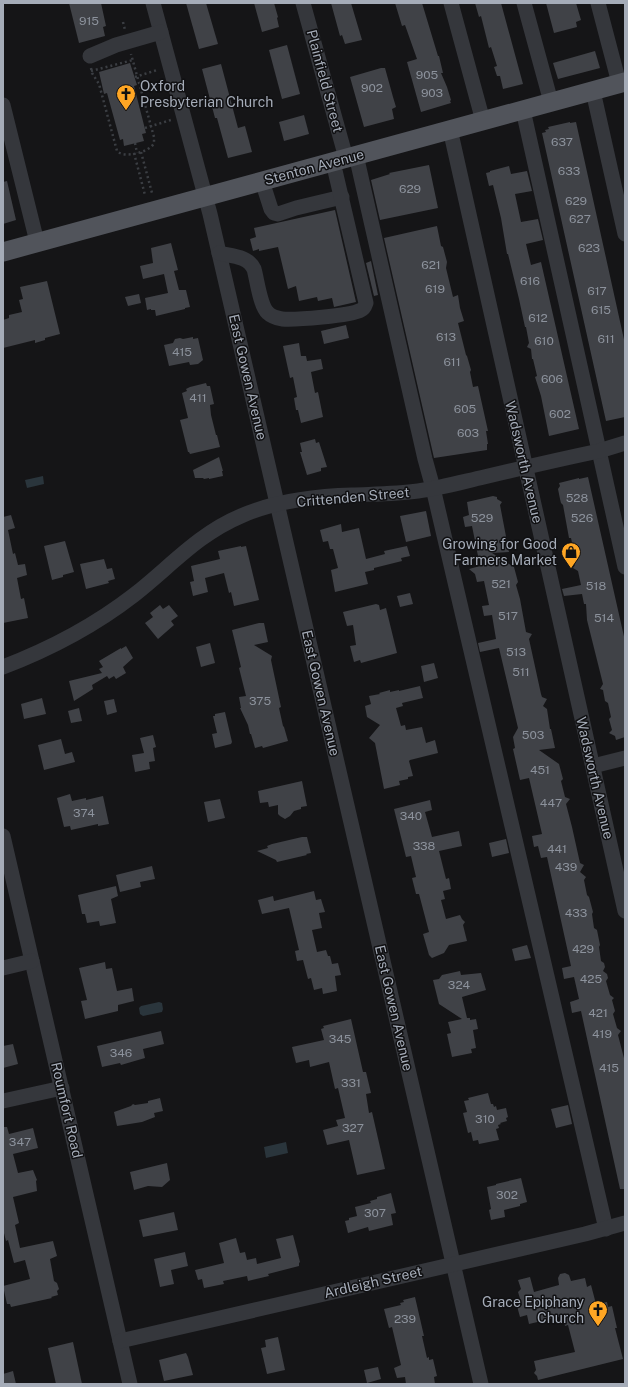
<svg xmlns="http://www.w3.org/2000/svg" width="628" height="1387" viewBox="0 0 628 1387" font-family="'Public Sans',sans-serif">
<rect width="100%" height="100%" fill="#151517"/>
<g fill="#2a353c">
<polygon points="43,476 44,484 27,488 25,480"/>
<polygon points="159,1002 162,1003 163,1009 162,1012 143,1016 140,1014 139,1008 141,1006"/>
<polygon points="286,1142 288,1153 266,1158 264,1147"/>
</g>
<g fill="#404247">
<polygon points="69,3 101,3 106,26 103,27 105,36 79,43"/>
<polygon points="186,3 206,3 218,44 199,49"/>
<polygon points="254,3 274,3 278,17 277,18 279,27 262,32"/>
<polygon points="331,3 351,3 362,40 345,44 342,35 340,36"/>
<polygon points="395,3 422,3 438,56 439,56 443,73 441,73 447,87 451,100 450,101 451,103 421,112 407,62 417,59 405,25 402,26"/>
<polygon points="475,3 501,3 523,84 503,89 500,76 497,76 494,67 497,66 491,47 489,48 481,16 479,17"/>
<polygon points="546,3 576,3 581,20 576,22 577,27 554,33"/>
<polygon points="287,45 300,94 282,99 269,50"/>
<polygon points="595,51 600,68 558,79 553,63"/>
<polygon points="130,63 137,85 134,86 146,133 142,134 144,141 124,146 123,139 120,140 107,93 104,94 99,72"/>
<polygon points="221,64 238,128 245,126 252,152 228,158 217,118 215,118 202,69"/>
<polygon points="381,68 385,68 393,97 396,107 392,109 394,119 364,127 350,77"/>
<polygon points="304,115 309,134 284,141 279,122"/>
<polygon points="570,122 570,123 576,122 625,344 625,417 606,421 542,133 546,132 545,130 549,129 548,127"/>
<polygon points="429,165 438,208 380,220 371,180 390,174 389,173"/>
<polygon points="509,166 511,174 527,171 532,191 515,194 521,222 538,219 543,240 526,244 531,265 541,262 579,429 549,436 541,396 535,377 537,376 533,359 532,359 531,349 527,347 529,343 526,327 525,327 519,299 508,254 507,254 501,218 493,185 489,186 486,173 490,172 490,171"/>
<polygon points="7,181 16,220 3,224 3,182"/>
<polygon points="335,210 356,302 334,307 332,298 318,301 317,297 299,301 296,286 288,289 278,247 259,251 259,249 253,251 250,239 256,237 254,228"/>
<polygon points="437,226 441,246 443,247 447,262 446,268 453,297 458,295 460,308 464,321 458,323 466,355 467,356 471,370 470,372 473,387 478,386 488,431 486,431 488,444 487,444 487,450 434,458 384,238"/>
<polygon points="171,243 178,270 174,271 179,290 186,290 190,307 185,308 185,309 156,316 155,310 151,310 151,309 147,310 145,298 168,293 164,274 143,279 140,266 153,263 151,248"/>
<polygon points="371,261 378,295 374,296 366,263"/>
<polygon points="47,281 60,334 45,338 45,340 35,343 35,340 3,348 3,320 9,318 9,315 22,312 19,300 23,299 20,287"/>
<polygon points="139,294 141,303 128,306 125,297"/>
<polygon points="346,325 349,338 324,344 321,331"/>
<polygon points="193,337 193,339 198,338 203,360 198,364 190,365 189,362 169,366 164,345 173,343 175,339 180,338 183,339"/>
<polygon points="299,343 301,356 306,356 307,361 321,359 323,369 311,372 315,393 318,392 323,417 301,423 298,410 296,410 294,398 297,397 293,377 290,378 283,346"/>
<polygon points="206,383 207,386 210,386 214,404 210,405 211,415 216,435 217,435 220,447 190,454 189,452 188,452 180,420 188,418 182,393 187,391 186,389 190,387"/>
<polygon points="315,439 316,443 319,442 327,467 321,468 321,471 307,475 300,452 302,452 300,443"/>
<polygon points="219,457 223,471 222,471 223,476 209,479 209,478 204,479 203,478 195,478 193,470"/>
<polygon points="588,477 625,641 625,737 616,740 615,736 609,733 612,730 609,719 611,717 608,703 605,701 603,690 600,689 603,684 587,620 586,604 584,604 582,594 564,596 562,589 581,585 578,571 573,568 575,565 573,554 574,552 571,538 569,538 563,505 561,503 560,499 558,489 560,486 559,483 579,478 579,479"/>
<polygon points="493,496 497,497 497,499 502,502 500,505 509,552 492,553 514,567 518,582 516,585 520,599 526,632 532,634 529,639 541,694 542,697 547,699 543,706 547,709 550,729 551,729 555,748 539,750 559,764 563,779 561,781 565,797 570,799 566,804 572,827 580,863 584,865 580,872 586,877 584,880 587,895 589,897 593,912 592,914 594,928 597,930 600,945 599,947 601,961 604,963 605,967 603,971 607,974 608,978 606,981 610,995 614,998 612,1000 615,1011 613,1014 617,1028 621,1031 618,1035 625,1062 625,1189 620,1189 581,1011 572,1013 570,1002 579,999 574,977 564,979 562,968 571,966 547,857 541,858 538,846 534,847 532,836 542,834 529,778 520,780 513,749 515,748 513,737 518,728 499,648 480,652 478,643 496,639 492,615 484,616 482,606 489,605 484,581 477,582 475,574 469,569 480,566 472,526 465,527 463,517 469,515 467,502"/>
<polygon points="426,511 431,536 406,542 400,516"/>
<polygon points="11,515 15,528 8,530 13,554 15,553 18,565 25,564 27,575 17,578 21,599 24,598 28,618 3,623 3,517"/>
<polygon points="341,524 342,532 359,528 366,559 385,554 384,551 407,546 410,556 401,558 402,561 374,568 374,570 365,572 368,584 335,592 331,570 338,568 333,549 330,549 328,541 323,542 320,530"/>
<polygon points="65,541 74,572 63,575 63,577 52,580 44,546"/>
<polygon points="241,546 241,547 246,546 259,600 234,606 231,592 229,593 224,573 205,578 208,592 193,596 190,582 194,581 191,566 220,559 218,551"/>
<polygon points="104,559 107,569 112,568 115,579 108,581 109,583 86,589 80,564"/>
<polygon points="410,593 413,604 400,607 397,596"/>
<polygon points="376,604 379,605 380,610 386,608 397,653 361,663 360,660 354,662 350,646 356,645 353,625 347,626 343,612"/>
<polygon points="160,605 163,609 169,605 178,616 171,621 174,625 158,639 145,623 153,617 150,613"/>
<polygon points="259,623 264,623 268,642 254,645 272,656 271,660 281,707 279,708 283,726 284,727 288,741 263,748 262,746 255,748 251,734 250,734 248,725 240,708 241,708 239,697 246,696 239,668 241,667 232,630"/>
<polygon points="210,643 215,663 201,667 196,647"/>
<polygon points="126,646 133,658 123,667 126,673 116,679 114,676 109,679 107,676 92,685 93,689 74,701 69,681 102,673 99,669 103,667 99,661 121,648 121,649"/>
<polygon points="434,663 438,678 424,682 421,666"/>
<polygon points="420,686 423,698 402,703 403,706 396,708 401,726 405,725 406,730 422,727 426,743 435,740 438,753 410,760 409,761 413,776 408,777 408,779 399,781 400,785 384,789 375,743 369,738 380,725 367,717 365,706 371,704 369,696 380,694 379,693 390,690 390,692 399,690 399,691"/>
<polygon points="42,698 46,714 24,719 21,704"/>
<polygon points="114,699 117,712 107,715 104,701"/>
<polygon points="79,708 82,721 71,723 68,711"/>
<polygon points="225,712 232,742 231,744 215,748 212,734 217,733 213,716 215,716 215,714"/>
<polygon points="153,735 156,747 153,748 155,761 149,762 150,769 135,772 132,755 144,753 140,738"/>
<polygon points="61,739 65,754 72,752 75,762 44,770 38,745"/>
<polygon points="302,781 307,806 301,807 301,809 294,811 290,816 285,819 280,816 278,814 278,805 269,807 268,802 260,803 258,791"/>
<polygon points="70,794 72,801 86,798 86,800 103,796 109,824 98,826 98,824 71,830 70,826 64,827 57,798"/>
<polygon points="220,799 225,818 208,822 204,802"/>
<polygon points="430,800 432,810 425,812 432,837 459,831 462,846 439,851 446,879 449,878 451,889 443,891 445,899 441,900 446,919 460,915 462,919 465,922 463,925 467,941 449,945 444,953 432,958 429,955 423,934 429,932 419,894 416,894 412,878 416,877 411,856 406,857 394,809"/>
<polygon points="302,837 307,837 311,853 306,854 307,855 277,862 276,860 257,851 268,848 267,846 272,844"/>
<polygon points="506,839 509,853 492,857 489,843"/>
<polygon points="152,866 155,879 140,882 141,887 120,892 116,875"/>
<polygon points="116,886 118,896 111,899 116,923 100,926 99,921 87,923 85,914 82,914 78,895"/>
<polygon points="314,891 316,900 321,899 325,912 319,913 322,928 312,930 317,952 326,950 328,956 330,956 332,964 338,963 341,975 335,976 337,991 323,994 322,988 314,990 311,978 308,979 303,960 297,961 295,951 299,950 289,908 262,914 258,900 273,896 274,901"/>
<polygon points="527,945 531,958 515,961 512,949"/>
<polygon points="105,962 106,969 112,968 117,991 132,988 134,1001 118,1005 118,1011 85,1019 81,1001 87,1000 79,968"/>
<polygon points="460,971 461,975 481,973 486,990 462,997 467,1018 470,1018 470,1020 476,1019 478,1029 473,1030 476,1048 471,1049 472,1053 452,1057 447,1034 451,1033 448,1022 462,1019 439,1004 433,980 439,979 442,975"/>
<polygon points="351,1019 363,1072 366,1072 371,1093 366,1094 369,1113 372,1112 385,1169 357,1175 349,1140 327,1145 323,1130 338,1126 336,1120 345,1118 338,1088 335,1089 329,1062 310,1067 309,1060 296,1063 292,1047 324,1040 321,1029 324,1028 323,1026"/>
<polygon points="161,1031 164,1044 143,1049 145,1058 121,1065 120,1063 102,1067 97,1046"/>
<polygon points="13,1044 18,1064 3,1068 3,1046"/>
<polygon points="488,1093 491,1104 493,1104 494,1107 496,1106 497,1110 506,1108 508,1117 506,1118 507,1121 500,1123 501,1124 498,1125 499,1128 496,1129 499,1140 479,1144 478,1140 473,1141 471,1132 468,1133 463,1113 467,1112 464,1101 469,1100 468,1098"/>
<polygon points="160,1098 163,1111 154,1113 155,1117 142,1122 117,1126 114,1112 131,1106 133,1104 135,1105 148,1103 148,1101"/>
<polygon points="568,1105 572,1124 556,1128 551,1109"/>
<polygon points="3,1127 7,1127 9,1134 33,1128 38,1148 13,1154 18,1173 33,1170 37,1180 36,1181 37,1191 13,1197 19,1223 15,1225 20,1248 53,1241 57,1256 50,1259 54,1281 57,1283 59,1289 57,1291 58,1295 51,1297 52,1298 11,1307 10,1304 7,1304 3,1286 30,1279 25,1260 14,1263 8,1240 6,1241 3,1229"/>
<polygon points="167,1163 170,1180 162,1187 148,1186 134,1190 130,1172"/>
<polygon points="521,1178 527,1202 520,1204 520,1206 504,1210 505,1217 491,1220 489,1210 491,1209 487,1187 496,1185 496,1184"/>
<polygon points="391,1193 396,1213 391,1214 393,1225 369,1231 368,1227 348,1233 345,1221 349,1220 349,1218 357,1216 355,1207 371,1203 370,1201 377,1199 377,1197"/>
<polygon points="174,1212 178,1230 143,1237 139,1220"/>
<polygon points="293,1235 300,1262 299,1263 299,1266 268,1274 269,1276 248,1281 247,1276 223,1281 224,1284 204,1288 202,1279 198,1280 195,1270 224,1263 219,1243 236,1238 240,1253 245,1252 247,1260 256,1258 257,1264 281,1258 276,1239"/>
<polygon points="185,1252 188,1266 171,1270 174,1284 160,1287 154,1259"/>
<polygon points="565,1273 569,1275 571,1281 585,1278 587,1287 591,1285 596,1304 607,1302 608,1307 612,1306 617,1328 615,1328 623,1359 538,1380 537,1376 534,1373 536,1370 534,1361 575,1352 568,1325 565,1326 563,1316 529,1324 527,1315 520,1317 517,1306 522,1305 518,1292 521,1289 518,1280 530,1277 534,1292 559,1285 558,1278 560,1274"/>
<polygon points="415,1297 424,1336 422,1336 427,1358 429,1357 429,1360 433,1359 437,1376 434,1377 435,1384 406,1384 405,1377 397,1378 394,1368 401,1365 392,1327 389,1328 384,1309 401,1305 400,1303 404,1302 403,1300"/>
<polygon points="278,1337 285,1370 267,1374 261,1348 266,1347 265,1340"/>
<polygon points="73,1342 82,1384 56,1384 48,1348"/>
<polygon points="186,1353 188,1357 193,1375 164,1381 159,1360"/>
<polygon points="378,1367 381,1379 367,1383 364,1370"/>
<polygon points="13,1371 16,1384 3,1384 3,1374"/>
</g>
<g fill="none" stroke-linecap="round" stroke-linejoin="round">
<g stroke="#3b3e43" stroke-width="2.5" stroke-dasharray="2 3" stroke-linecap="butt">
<polyline points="123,22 125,30"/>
<path d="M91 68 92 73 99 84 117 151C124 159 150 152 154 143V137L131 54"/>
<polyline points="91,71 133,60"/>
<polyline points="135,77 157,70"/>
<polyline points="145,128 171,120"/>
<polyline points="135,143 137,153"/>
<polyline points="141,152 152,193"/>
<polyline points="134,153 145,195"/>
</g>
<g stroke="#35373c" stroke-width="15">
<polyline points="153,3 210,214 481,1384"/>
<polyline points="303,3 346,158"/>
<polyline points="451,3 483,121"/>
<polyline points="524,3 551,102"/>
<polyline points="598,3 619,83"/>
<polyline points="90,56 116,45 161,32"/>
<polyline points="593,91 625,234"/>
<polyline points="3,105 37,242"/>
<polyline points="523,110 625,567"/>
<polyline points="450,129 625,911"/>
<polyline points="356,155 425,459 433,488 606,1229"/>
<polyline points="262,181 271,209 274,213 278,214 296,208 342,197"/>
<path d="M219 253C232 256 248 256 254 269 257 279 260 306 268 313 271 316 277 318 282 319 295 320 350 316 361 310 364 309 365 306 366 303L333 162"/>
<path d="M3 667C50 649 94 626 134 595 170 567 198 534 241 516 275 501 316 496 352 495 374 494 396 494 418 491 440 488 462 482 484 477 522 468 561 459 599 451L625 443"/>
<polyline points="593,766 625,758"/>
<polyline points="3,836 130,1384"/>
<polyline points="3,968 32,961"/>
<polyline points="3,1101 62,1088"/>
<polyline points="120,1341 585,1234 625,1223"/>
</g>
<polyline stroke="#51545b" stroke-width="19" points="3,252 625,82"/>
</g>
<defs>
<symbol id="church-pin" viewBox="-11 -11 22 30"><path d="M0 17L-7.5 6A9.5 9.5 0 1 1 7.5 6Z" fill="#ffa624" stroke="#101012"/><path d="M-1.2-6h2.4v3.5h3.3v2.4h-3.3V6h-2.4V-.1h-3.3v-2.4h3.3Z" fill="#111"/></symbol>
<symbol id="shop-pin" viewBox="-11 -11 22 30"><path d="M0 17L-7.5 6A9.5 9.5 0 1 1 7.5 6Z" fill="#ffa624" stroke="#101012"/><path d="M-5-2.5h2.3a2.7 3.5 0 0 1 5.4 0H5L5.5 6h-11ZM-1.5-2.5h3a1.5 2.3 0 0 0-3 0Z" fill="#111"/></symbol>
</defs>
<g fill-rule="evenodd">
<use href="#church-pin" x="115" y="83" width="22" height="30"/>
<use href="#shop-pin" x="560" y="541" width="22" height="30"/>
<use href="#church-pin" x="587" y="1299" width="22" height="30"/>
</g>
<g text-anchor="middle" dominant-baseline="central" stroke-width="3" stroke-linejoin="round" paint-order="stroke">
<g font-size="12" fill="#8c929c">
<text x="89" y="21">915</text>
<text x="427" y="75">905</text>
<text x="372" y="88">902</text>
<text x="432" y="93">903</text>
<text x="562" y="142">637</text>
<text x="569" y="171">633</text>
<text x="410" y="189">629</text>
<text x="576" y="201">629</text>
<text x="580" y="219">627</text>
<text x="589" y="248">623</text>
<text x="431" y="265">621</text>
<text x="530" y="281">616</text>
<text x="435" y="289">619</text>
<text x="597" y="291">617</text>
<text x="601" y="310">615</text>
<text x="538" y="318">612</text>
<text x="446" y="337">613</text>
<text x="606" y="339">611</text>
<text x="544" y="341">610</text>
<text x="182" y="352">415</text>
<text x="452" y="362">611</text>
<text x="552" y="379">606</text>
<text x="198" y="398">411</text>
<text x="465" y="409">605</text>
<text x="560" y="414">602</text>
<text x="468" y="433">603</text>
<text x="577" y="498">528</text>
<text x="482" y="518">529</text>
<text x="582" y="518">526</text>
<text x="501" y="584">521</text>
<text x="596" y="586">518</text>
<text x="508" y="616">517</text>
<text x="604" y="618">514</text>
<text x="516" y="652">513</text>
<text x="521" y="672">511</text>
<text x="260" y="701">375</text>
<text x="533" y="735">503</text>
<text x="540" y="770">451</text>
<text x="551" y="803">447</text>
<text x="84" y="813">374</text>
<text x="411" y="816">340</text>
<text x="424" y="846">338</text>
<text x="557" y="849">441</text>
<text x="566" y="867">439</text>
<text x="576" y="913">433</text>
<text x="583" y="949">429</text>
<text x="591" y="979">425</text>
<text x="459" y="985">324</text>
<text x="598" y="1013">421</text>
<text x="602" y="1034">419</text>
<text x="340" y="1039">345</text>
<text x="121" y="1053">346</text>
<text x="609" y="1068">415</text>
<text x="351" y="1083">331</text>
<text x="485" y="1119">310</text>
<text x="353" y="1128">327</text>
<text x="20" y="1142">347</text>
<text x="507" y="1195">302</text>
<text x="375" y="1213">307</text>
<text x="405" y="1319">239</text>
</g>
<g font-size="14" fill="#a5acb8" stroke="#101012">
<text transform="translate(325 81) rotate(75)">Plainfield Street</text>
<text transform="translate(314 167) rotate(-15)">Stenton Avenue</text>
<text transform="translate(248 377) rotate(77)">East Gowen Avenue</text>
<text transform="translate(524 462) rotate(77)">Wadsworth Avenue</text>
<text transform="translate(353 497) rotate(-5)">Crittenden Street</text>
<text transform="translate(321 693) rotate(77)">East Gowen Avenue</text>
<text transform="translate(595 778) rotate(77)">Wadsworth Avenue</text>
<text transform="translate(394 1008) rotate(77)">East Gowen Avenue</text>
<text transform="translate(67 1110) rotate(77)">Roumfort Road</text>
<text transform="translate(373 1282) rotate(-13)">Ardleigh Street</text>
</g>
<g font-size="14" fill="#a5acb8" stroke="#101012" text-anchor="end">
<text x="140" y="86" text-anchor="start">Oxford<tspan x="140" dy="16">Presbyterian Church</tspan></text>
<text x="557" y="544">Growing for Good<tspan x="557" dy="16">Farmers Market</tspan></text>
<text x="584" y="1302">Grace Epiphany<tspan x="584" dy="16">Church</tspan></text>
</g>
</g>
<rect width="628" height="1387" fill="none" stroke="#a5acb8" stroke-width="8"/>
</svg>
